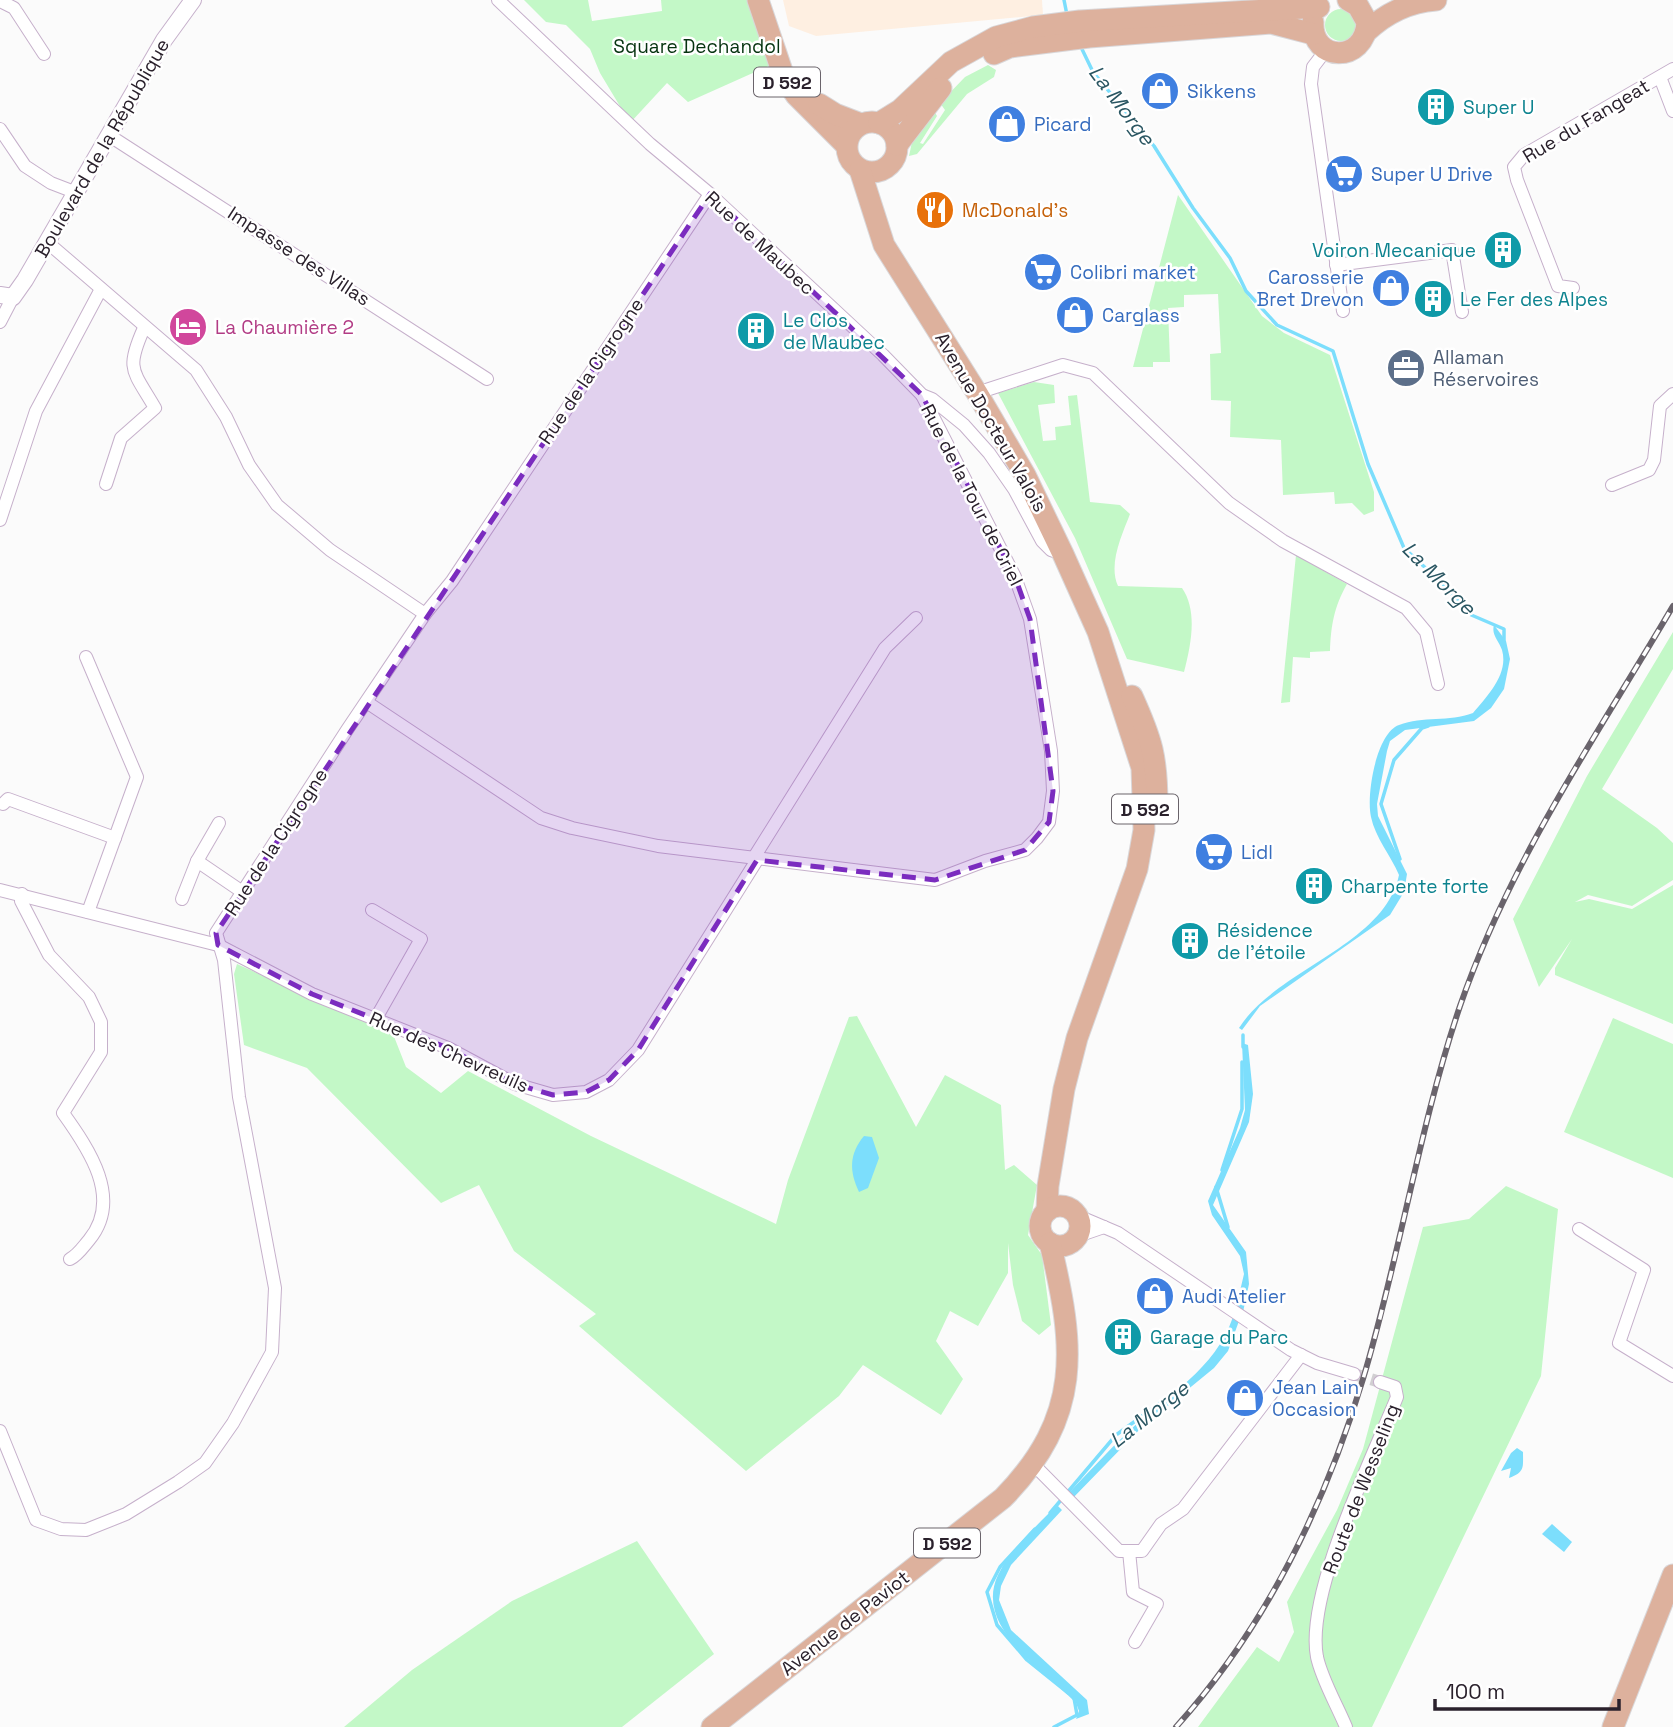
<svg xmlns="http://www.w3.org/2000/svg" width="1673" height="1727" viewBox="0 0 1673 1727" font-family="'Space Grotesk',sans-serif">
<rect width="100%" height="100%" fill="#fbfbfb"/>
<polygon fill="#feefe1" points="783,0 1042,0 1043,15 816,36 789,26"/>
<g fill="#c3f8c7">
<polygon points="524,0 588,0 592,21 662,11 661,0 754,0 771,65 688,102 667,83 630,123 600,73 590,49 566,25 546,22"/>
<circle cx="1341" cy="25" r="16"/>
<polygon points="988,65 996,70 994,77 967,94 917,154 909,156 912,142 933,109 937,116 920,143 923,144 945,110 940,103 965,77"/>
<polygon points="1178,195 1262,316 1284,333 1330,355 1374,492 1374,511 1364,515 1352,503 1335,504 1334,492 1283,495 1281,440 1230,437 1231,401 1211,400 1210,354 1221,353 1218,294 1184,295 1184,307 1168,308 1170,362 1153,362 1153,367 1133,367"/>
<path d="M1034 382 1054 385 1055 403 1038 405 1043 441 1056 440 1055 427 1071 425 1068 396 1077 395 1090 502 1120 505 1130 514C1122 535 1108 564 1118 586L1182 588C1198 611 1191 645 1184 672L1127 659 1075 538 998 393Z"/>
<path d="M1296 555 1347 584C1334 607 1331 625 1330 651L1310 652V658L1293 657 1290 702 1281 703Z"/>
<polygon points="1673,632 1673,669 1602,789 1657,828 1673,843 1673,880 1632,906 1588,895 1575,902 1589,899 1632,909 1673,885 1673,1024 1555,975 1555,968 1572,939 1539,987 1513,919 1587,776"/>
<polygon points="237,964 393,1034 406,1067 441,1093 468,1071 591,1136 776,1224 788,1180 849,1017 857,1016 916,1127 945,1075 1001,1105 1005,1170 1014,1165 1037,1185 1028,1235 1042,1255 1051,1325 1039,1335 1022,1321 1013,1285 1008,1243 1008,1273 978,1326 950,1311 936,1341 963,1379 941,1415 863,1365 839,1396 746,1471 579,1326 596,1314 514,1251 479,1185 441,1203 307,1068 244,1045 234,974"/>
<polygon points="1613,1018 1673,1044 1673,1178 1564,1132"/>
<polygon points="1506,1186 1558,1209 1541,1376 1372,1727 1198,1727 1257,1647 1279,1662 1294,1632 1287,1602 1337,1510 1363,1449 1423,1227 1469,1219"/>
<polygon points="637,1541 714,1654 622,1727 344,1727 412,1670 512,1601"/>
</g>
<g fill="#7cdefc">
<path d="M1494 625 1506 641 1510 659 1504 689 1491 708 1474 721 1405 730 1390 741 1387 751 1377 804 1378 816 1407 874 1404 892 1390 915 1260 1006 1242 1030 1239 1028C1276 969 1384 946 1399 875 1391 856 1375 837 1371 817 1366 796 1376 733 1399 725 1423 716 1449 722 1473 713 1487 696 1509 674 1502 650 1499 641 1491 635 1494 625Z"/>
<polygon points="1242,1043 1248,1045 1253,1094 1249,1122 1213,1205 1246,1252 1249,1284 1243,1312 1236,1308 1244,1274 1240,1256 1212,1215 1208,1201 1240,1128 1245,1110"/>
<path d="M864 1136 872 1137 879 1158 868 1188 859 1192C849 1171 849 1154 864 1136Z"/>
<path d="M1233 1317 1239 1321 1228 1351 1214 1368 1142 1427 1070 1501 1065 1497C1086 1475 1107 1452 1129 1431 1168 1394 1215 1370 1233 1317Z"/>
<path d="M1517 1448 1523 1452C1523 1468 1525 1472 1509 1478L1511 1468 1501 1471 1511 1453Z"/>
<path d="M1057 1505 1062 1510 1011 1565 1001 1586 999 1600 1011 1630 1087 1700 1089 1714 1076 1719 1079 1711 1076 1703C1046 1671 973 1628 998 1575 1010 1549 1037 1526 1057 1505Z"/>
<polygon points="1552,1524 1572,1542 1564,1552 1542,1534"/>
</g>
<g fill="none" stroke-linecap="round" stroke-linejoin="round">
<g stroke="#7cdefc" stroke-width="3.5">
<polyline points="1064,0 1067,15"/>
<polyline points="1080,45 1093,72 1154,146 1193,208 1230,258 1246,291 1277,325 1333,351 1368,464 1404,548 1444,585 1469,614 1504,629 1504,640"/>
<polyline points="1400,859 1381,804 1394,760 1422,728 1428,726"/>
<polyline points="1243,1047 1243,1035"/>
<polyline points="1222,1170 1242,1109 1242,1062"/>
<polyline points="1216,1187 1228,1227"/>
<polyline points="1050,1513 1116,1435 1185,1385"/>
<polyline points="1035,1529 1000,1567 987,1592 997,1625 1027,1660 1068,1693"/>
<polyline points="1054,1727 1077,1715 1074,1698"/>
</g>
<polyline stroke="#d1cfd2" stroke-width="12" stroke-dasharray="12 6" stroke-linecap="butt" points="1354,1374 1380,1382"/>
<defs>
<g id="minor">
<polyline points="498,0 650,144 710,194 883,355 922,395 932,399 964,425 989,453 1014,489 1042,541 1051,550 1063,554"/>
<polyline points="4,3 14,8 44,54"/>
<polyline points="1326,50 1313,67 1311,84 1343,311"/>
<polyline points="1660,77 1673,111"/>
<polyline points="0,129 25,166 51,183 77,193"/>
<polyline points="110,136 487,379"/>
<polyline points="47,242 196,370 226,417 249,465 277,505 330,550 425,614"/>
<polyline points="1336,265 1452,250 1462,312"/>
<polyline points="1573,288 1558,286 1517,180 1514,167 1524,155 1673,69"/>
<polyline points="0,322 13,297"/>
<polyline points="977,393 1063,365 1093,373 1229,503 1283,541 1406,608 1426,632 1438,684"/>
<path d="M106 484 121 438 155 408C133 370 125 370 144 328"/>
<polyline points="1612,485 1649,470 1654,460 1660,406 1673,394"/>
<polyline points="0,520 36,411 101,289"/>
<polyline points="86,657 137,777 88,912"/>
<polyline points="368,703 541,818 572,828 658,846 935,880 985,861 1025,850 1037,838 1049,822 1053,791 1051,751 1030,619 1015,577 922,395"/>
<polyline points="3,804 8,799 115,838"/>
<polyline points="753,859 885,648 916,618"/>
<polyline points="197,861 244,893"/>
<polyline points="0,890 218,945 312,994 448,1048 515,1084 553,1095 586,1092 609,1080 638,1050 757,860"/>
<path d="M22 894 21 901 49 955 89 997 101 1022V1052L63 1113C89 1149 123 1199 89 1240 83 1247 78 1255 70 1259"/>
<polyline points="182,899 197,861 219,823"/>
<polyline points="372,910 421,939 375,1020"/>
<polyline points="1078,1216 1118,1233 1291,1350 1317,1363 1354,1374"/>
<polyline points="1579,1229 1644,1270 1619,1343 1673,1376"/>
<polyline points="1078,1236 1104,1227"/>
<polyline points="0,1431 36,1520 61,1529 86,1530 126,1514 178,1482 205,1463 233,1423 272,1352 275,1288 239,1097 224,960 216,933 347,730 425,614 452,581 710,194"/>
<polyline points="1033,1464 1119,1551 1142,1551 1161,1524 1183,1509 1301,1355"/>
<polyline points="1129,1551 1133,1592 1157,1604 1135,1642"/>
<path d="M1346 1727C1337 1705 1322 1680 1317 1657 1305 1594 1372 1459 1397 1397L1395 1387 1380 1382"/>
</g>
<polyline id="tertiary" points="0,295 13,297 25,280 164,40 193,0"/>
<g id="primary">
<polyline points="758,0 784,77 796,95 846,145"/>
<path d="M1313 22C1311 62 1365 64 1367 22L1358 6 1348 0"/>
<path d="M1366 32C1386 13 1408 2 1436 0"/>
<polyline points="994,54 1010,47 1089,37 1271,23 1313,34"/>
<polyline points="819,104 835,114 861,124"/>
<circle cx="872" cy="147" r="25"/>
<polyline points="879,123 900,110 951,62 996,37 1033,27 1080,21 1319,7"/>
<polyline points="897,145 941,88"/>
<polyline points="860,170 884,245 977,393 1025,475 1063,554 1098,632 1142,768 1144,830 1137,869 1077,1038 1064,1089 1048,1186 1047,1211"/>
<path d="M1132 696C1152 740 1157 757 1157 806"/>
<circle cx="1060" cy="1226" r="20"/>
<path d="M712 1727 1003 1498C1083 1416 1075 1347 1050 1243"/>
<polyline points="1613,1727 1673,1575"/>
</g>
</defs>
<use href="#minor" stroke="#c6b0cb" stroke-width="14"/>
<use href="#tertiary" stroke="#c6b0cb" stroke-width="18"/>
<use href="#primary" stroke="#d9d7d9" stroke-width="23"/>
<use href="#minor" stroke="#fff" stroke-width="12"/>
<use href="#tertiary" stroke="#fff" stroke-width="16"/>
<use href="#primary" stroke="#ddb19d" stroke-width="21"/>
<defs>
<path id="rail" d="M1176 1727C1265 1628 1325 1505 1363 1379 1400 1256 1419 1127 1460 1006 1510 861 1596 737 1673 606"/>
</defs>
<use href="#rail" stroke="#6a646c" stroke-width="6"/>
<use href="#rail" stroke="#fff" stroke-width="3.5" stroke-dasharray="10" stroke-linecap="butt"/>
</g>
<path fill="#7b2cbf" fill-opacity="0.2" stroke="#7b2cbf" stroke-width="5" stroke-dasharray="14 9" stroke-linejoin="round" d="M710 194 922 395 1015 577 1030 619 1053 791 1049 822 1025 850 935 880 757 860 638 1050 609 1080 586 1092 553 1095 515 1084 448 1048 312 994 218 945 216 933Z"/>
<defs>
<symbol id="shop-disc" viewBox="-11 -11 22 22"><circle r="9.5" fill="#3f7fe0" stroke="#fff"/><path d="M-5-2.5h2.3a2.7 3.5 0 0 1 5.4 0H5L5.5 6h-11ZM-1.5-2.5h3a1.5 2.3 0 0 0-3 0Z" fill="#fff"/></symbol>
<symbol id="building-disc" viewBox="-11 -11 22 22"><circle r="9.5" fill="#0f9aa8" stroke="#fff"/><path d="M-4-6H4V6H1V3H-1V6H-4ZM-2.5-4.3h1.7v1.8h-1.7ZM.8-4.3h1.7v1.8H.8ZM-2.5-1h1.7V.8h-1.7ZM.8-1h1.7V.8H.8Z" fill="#fff"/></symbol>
<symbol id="supermarket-disc" viewBox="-11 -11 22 22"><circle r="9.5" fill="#3f7fe0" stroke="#fff"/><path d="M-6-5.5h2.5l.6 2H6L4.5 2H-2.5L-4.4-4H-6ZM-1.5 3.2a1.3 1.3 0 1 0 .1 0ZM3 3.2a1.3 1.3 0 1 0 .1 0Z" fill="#fff"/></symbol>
<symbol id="restaurant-disc" viewBox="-11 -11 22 22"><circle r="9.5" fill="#e8710a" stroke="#fff"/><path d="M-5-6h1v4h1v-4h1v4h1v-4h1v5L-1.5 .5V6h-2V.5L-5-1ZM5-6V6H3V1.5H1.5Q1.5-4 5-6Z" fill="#fff"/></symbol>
<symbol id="hotel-disc" viewBox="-11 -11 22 22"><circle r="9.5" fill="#d1479c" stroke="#fff"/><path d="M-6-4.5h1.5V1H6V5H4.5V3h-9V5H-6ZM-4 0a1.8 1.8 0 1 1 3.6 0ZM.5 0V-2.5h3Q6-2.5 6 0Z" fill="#fff"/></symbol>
<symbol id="office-disc" viewBox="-11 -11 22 22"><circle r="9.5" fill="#5c6f8a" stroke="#fff"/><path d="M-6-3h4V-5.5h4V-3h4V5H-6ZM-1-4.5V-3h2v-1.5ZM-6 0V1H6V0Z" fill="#fff"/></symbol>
</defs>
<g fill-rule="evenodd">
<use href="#shop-disc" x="1138" y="69" width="44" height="44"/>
<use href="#building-disc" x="1414" y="85" width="44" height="44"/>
<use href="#shop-disc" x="985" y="102" width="44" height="44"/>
<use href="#supermarket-disc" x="1322" y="152" width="44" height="44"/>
<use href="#restaurant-disc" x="913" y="188" width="44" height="44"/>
<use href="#building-disc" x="1481" y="228" width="44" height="44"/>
<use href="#supermarket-disc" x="1021" y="250" width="44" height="44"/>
<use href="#shop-disc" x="1369" y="266" width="44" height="44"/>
<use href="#building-disc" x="1411" y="277" width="44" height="44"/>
<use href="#shop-disc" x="1053" y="293" width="44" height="44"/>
<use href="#hotel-disc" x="166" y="305" width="44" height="44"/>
<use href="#building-disc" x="734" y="309" width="44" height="44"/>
<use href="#office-disc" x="1384" y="346" width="44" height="44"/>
<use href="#supermarket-disc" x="1192" y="830" width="44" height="44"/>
<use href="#building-disc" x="1292" y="864" width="44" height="44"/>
<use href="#building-disc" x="1168" y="919" width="44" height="44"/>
<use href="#shop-disc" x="1133" y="1274" width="44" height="44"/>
<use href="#building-disc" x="1101" y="1315" width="44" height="44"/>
<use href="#shop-disc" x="1223" y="1376" width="44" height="44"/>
</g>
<g text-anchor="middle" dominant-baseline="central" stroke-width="5" stroke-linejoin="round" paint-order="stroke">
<g fill="#fff" stroke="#6a646b" stroke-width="2">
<rect x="754" y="67.5" width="66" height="29" rx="5"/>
<rect x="1112" y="794.5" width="66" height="29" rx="5"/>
<rect x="914" y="1528.5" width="66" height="29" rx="5"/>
</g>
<g font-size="18" font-weight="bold" fill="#2a212c">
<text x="787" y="82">D 592</text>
<text x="1145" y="809">D 592</text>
<text x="947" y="1543">D 592</text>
</g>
<g font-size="19" fill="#05330f" stroke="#fff">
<text x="697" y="46">Square Dechandol</text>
</g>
<g font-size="19" fill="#366cbe" stroke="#fff" text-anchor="start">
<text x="1187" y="91">Sikkens</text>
<text x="1034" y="124">Picard</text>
<text x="1371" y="174">Super U Drive</text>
<text x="1070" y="272">Colibri market</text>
<text x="1364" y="277" text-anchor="end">Carosserie<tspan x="1364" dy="22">Bret Drevon</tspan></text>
<text x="1102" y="315">Carglass</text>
<text x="1241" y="852">Lidl</text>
<text x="1182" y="1296">Audi Atelier</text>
<text x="1272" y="1387">Jean Lain<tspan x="1272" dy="22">Occasion</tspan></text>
</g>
<g font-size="19" fill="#0d838f" stroke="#fff" text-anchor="start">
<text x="1463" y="107">Super U</text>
<text x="1476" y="250" text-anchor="end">Voiron Mecanique</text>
<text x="1460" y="299">Le Fer des Alpes</text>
<text x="783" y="320">Le Clos<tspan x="783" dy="22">de Maubec</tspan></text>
<text x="1341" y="886">Charpente forte</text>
<text x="1217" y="930">Résidence<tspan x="1217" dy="22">de l'étoile</tspan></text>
<text x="1150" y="1337">Garage du Parc</text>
</g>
<g font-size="19" fill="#2a212c" stroke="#fff">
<text transform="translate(1586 121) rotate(-31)">Rue du Fangeat</text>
<text transform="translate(102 148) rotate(-60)">Boulevard de la République</text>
<text transform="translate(760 243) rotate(43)">Rue de Maubec</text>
<text transform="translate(299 256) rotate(33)">Impasse des Villas</text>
<text transform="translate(591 371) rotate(-56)">Rue de la Cigrogne</text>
<text transform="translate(991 422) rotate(60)">Avenue Docteur Valois</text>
<text transform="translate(972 495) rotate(63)">Rue de la Tour de Criel</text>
<text transform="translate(276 842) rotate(-57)">Rue de la Cigrogne</text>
<text transform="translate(449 1052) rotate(24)">Rue des Chevreuils</text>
<text transform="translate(1361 1489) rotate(-69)">Route de Wesseling</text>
<text transform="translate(845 1623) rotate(-38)">Avenue de Paviot</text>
</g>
<g font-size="19" fill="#c56008" stroke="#fff" text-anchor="start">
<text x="962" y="210">McDonald's</text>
</g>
<g font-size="19" fill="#b23c85" stroke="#fff" text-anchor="start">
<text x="215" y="327">La Chaumière 2</text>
</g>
<g font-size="19" fill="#4e5e75" stroke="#fff" text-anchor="start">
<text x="1433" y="357">Allaman<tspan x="1433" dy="22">Réservoires</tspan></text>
</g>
<g font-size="21" font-style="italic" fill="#2a5662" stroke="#fff">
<text transform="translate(1122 105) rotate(53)">La Morge</text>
<text transform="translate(1439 578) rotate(45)">La Morge</text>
<text transform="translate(1149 1414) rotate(-38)">La Morge</text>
</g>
</g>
<path d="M1435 1699v10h184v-10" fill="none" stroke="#2a212c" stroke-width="3.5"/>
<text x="1446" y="1699" font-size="21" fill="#2a212c" stroke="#ffffff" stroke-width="5" paint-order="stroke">100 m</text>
</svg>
